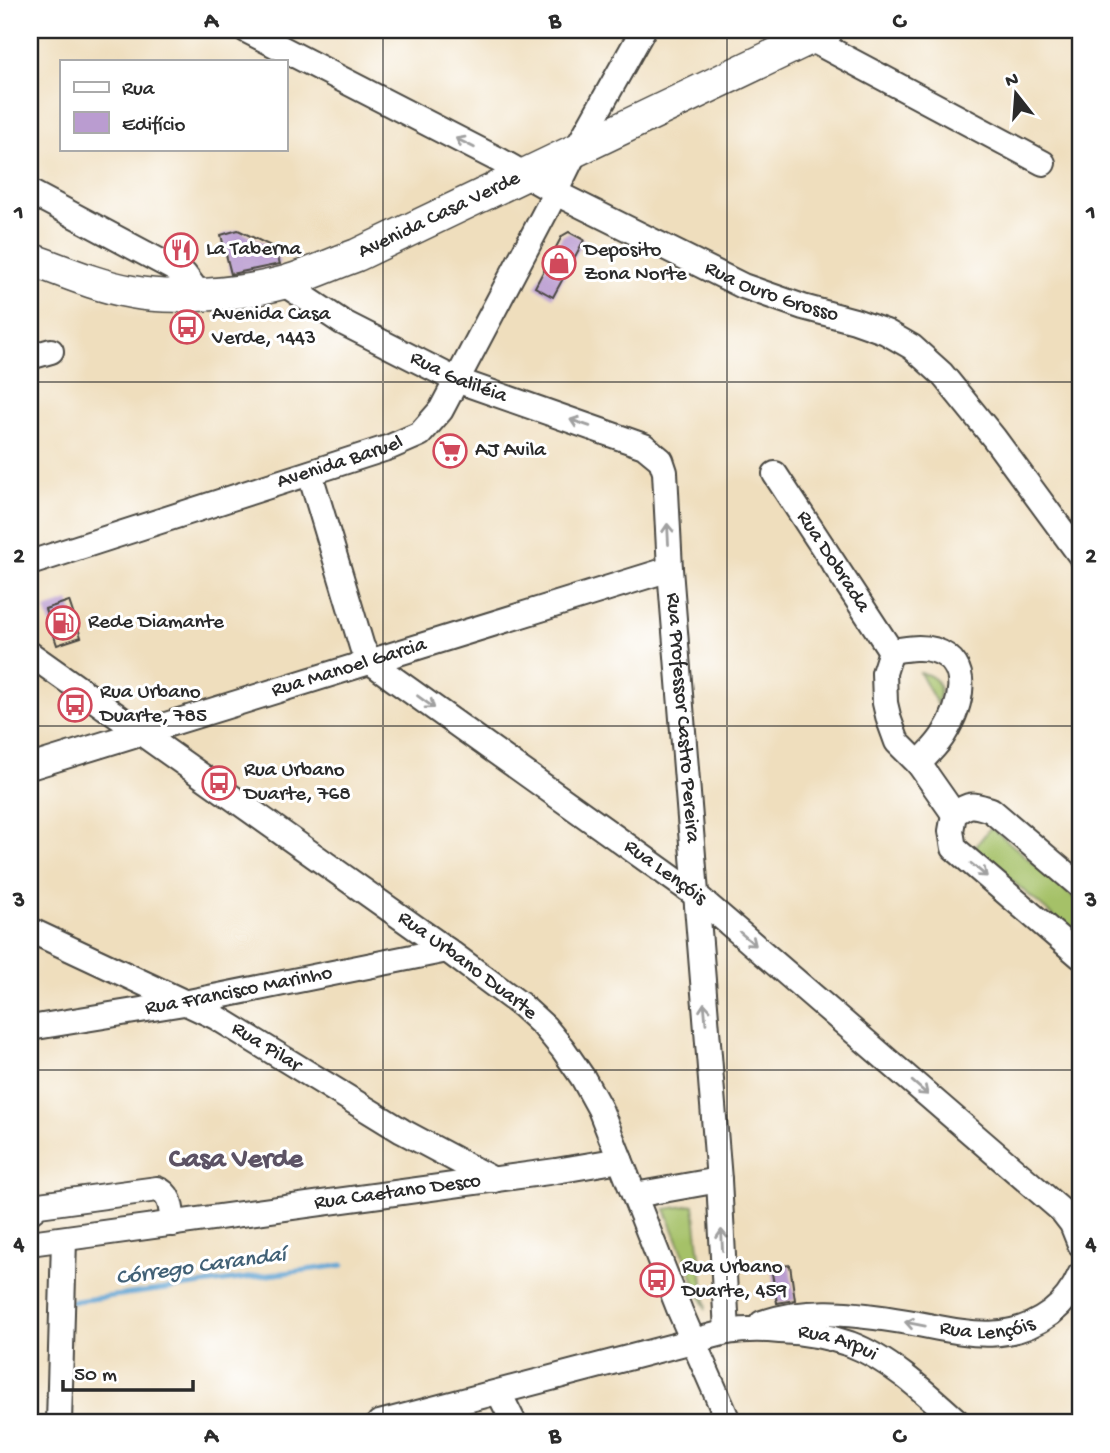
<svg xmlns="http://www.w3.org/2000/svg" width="1110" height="1453" viewBox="0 0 1110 1453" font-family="'Gochi Hand',sans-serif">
<rect width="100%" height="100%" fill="#fff"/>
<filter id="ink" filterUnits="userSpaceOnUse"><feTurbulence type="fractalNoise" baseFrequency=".0143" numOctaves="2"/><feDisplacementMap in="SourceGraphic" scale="14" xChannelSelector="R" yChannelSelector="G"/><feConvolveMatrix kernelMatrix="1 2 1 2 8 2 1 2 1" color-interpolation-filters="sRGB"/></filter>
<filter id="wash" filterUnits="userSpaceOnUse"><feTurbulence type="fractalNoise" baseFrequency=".00686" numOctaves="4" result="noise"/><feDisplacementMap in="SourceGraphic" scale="28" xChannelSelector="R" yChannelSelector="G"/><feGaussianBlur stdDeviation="1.57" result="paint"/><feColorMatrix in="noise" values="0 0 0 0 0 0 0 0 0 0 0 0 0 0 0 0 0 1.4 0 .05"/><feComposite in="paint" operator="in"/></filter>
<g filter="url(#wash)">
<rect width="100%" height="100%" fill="#efdebd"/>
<g fill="#a5c168" stroke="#68764a" stroke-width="2">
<path d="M920 673C938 675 944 688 937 704Z"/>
<polygon points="991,827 1080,903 1080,939 974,848"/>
<polygon points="694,1205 706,1309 665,1209"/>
</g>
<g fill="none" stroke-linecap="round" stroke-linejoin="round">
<polyline stroke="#5da3d2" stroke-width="5" points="69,1302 343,1265"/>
</g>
<g id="blocks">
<g fill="#ba9cd0">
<polygon points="238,230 275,248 280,264 231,274 221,235"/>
<polygon points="569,232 584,240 553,297 535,287 562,236"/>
<polygon points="69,601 81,637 57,645 45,609"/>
<polygon points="790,1265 795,1300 777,1303 771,1267"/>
</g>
</g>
</g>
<g filter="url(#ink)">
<use href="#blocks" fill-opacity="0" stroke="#484641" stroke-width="2"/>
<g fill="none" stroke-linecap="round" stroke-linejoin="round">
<defs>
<g id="minor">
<path id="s1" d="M246 30 499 160 566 198 743 286 803 307 855 321 886 332 912 347 942 374 994 438 1080 555"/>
<polyline points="799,33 1043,163"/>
<polyline points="30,192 184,274 199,294"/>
<path id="s2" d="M283 283 342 322 456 380 644 446 661 460 665 472 670 569 719 1180 727 1332"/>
<polyline points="30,357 51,351"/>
<path id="s3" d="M310 474 362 647 371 662 391 677 696 895 1062 1211 1072 1224 1080 1244"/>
<path id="s4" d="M775 474 891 651"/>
<path id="s5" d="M30 563 390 447 420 434 441 410 548 207 576 150 643 30"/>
<polyline points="891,651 884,673 885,703 889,720 897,742 919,764 954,814"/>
<path d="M891 651C905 649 920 646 934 650 975 663 960 708 944 734 938 745 927 754 919 764"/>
<path id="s6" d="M30 654 447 950 521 1005 544 1026 563 1049 583 1078 600 1109 680 1311 729 1423"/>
<path id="s7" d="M30 767 670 569"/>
<path d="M1080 886 991 810C971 804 971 803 954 814L951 831 954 848 1080 956"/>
<path id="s8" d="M30 930 216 1017 402 1131 494 1180"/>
<path id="s9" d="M30 1028 184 1003 447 950"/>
<polyline points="635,1195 719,1180"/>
<path d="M30 1212 39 1205 157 1189C172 1194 171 1210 173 1224"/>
<path id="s10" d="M30 1243 556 1171 620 1160"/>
<path id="s11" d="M762 1323C806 1308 850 1313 895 1320 951 1328 1001 1350 1051 1313 1065 1302 1073 1291 1080 1275"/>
<polyline points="499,1393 514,1423"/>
<polyline points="59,1423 64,1239"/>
<path id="s12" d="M379 1423 727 1332C747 1329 760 1329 780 1331 804 1332 827 1336 850 1344 890 1359 928 1395 959 1423"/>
</g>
<g id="major">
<path id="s13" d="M30 259C63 271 97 286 132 292 173 300 241 294 282 283 307 276 332 264 357 255L827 30"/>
</g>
</defs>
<use href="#minor" stroke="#484641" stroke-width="28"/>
<use href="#major" stroke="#484641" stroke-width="35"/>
<use href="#minor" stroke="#fff" stroke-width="24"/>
<use href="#major" stroke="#fff" stroke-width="32"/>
</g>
<defs><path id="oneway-shaft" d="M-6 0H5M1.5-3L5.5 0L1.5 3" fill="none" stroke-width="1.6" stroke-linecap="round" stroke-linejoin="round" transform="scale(1.75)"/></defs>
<g stroke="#a0a0a0">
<use href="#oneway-shaft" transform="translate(465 143) rotate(-153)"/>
<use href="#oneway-shaft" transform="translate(580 423) rotate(-161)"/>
<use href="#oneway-shaft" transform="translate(668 534) rotate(-93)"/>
<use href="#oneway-shaft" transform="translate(426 702) rotate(36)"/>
<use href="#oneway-shaft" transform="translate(979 870) rotate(40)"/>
<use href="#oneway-shaft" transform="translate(748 939) rotate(40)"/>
<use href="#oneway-shaft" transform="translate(705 1013) rotate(-95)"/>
<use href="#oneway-shaft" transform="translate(920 1088) rotate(41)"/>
<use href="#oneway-shaft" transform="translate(722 1240) rotate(-93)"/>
<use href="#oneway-shaft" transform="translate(915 1324) rotate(-169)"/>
</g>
</g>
<path fill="none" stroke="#2b2b2b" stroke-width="2" stroke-opacity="0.55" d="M383 30V1423M727 30V1423M30 382H1080M30 726H1080M30 1070H1080"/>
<defs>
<symbol id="restaurant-ring" viewBox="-11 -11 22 22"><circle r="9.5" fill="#fff" stroke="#d1495b" stroke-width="1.5"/><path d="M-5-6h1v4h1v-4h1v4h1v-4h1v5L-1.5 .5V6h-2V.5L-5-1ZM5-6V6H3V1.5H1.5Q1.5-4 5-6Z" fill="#d1495b"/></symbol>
<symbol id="shop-ring" viewBox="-11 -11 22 22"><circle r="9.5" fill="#fff" stroke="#d1495b" stroke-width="1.5"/><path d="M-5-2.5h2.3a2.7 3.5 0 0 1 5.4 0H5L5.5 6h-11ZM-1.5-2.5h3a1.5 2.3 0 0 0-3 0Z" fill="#d1495b"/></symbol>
<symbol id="bus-ring" viewBox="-11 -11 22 22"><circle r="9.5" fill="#fff" stroke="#d1495b" stroke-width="1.5"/><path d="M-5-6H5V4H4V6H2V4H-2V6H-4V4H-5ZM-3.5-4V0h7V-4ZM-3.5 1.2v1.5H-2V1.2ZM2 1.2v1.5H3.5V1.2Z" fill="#d1495b"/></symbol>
<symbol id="supermarket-ring" viewBox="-11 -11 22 22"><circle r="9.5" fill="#fff" stroke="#d1495b" stroke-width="1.5"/><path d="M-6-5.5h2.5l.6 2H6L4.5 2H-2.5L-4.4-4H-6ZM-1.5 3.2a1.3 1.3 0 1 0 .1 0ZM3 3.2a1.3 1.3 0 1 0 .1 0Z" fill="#d1495b"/></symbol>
<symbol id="fuel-ring" viewBox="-11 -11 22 22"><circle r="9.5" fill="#fff" stroke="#d1495b" stroke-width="1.5"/><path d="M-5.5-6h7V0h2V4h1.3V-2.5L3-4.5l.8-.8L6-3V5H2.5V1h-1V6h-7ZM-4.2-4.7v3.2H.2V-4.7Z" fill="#d1495b"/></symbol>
</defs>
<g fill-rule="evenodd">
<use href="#restaurant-ring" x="162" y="231" width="38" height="38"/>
<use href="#shop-ring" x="540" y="244" width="38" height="38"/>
<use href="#bus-ring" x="168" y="308" width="38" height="38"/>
<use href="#supermarket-ring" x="431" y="432" width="38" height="38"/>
<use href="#fuel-ring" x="44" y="604" width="38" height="38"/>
<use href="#bus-ring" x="56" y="686" width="38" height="38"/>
<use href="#bus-ring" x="200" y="764" width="38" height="38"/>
<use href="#bus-ring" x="638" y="1261" width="38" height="38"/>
</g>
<g text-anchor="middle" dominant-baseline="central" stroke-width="6" stroke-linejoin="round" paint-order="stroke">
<g font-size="21" fill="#2b2b2b" stroke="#fff">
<text stroke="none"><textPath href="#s13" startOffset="430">Avenida Casa Verde</textPath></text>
<text stroke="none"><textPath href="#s1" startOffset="588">Rua Ouro Grosso</textPath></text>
<text stroke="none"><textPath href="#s2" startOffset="200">Rua Galiléia</textPath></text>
<text stroke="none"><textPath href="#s5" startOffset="326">Avenida Baruel</textPath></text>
<text stroke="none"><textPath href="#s4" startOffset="105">Rua Dobrada</textPath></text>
<text stroke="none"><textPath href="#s7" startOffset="334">Rua Manoel Garcia</textPath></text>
<text stroke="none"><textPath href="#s2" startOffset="679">Rua Professor Castro Pereira</textPath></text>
<text stroke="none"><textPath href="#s3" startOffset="560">Rua Lençóis</textPath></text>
<text stroke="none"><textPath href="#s6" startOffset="537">Rua Urbano Duarte</textPath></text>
<text stroke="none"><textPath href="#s9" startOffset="212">Rua Francisco Marinho</textPath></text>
<text stroke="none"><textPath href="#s8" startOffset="264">Rua Pilar</textPath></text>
<text stroke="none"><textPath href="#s10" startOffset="371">Rua Caetano Desco</textPath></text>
<text stroke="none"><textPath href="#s11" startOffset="228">Rua Lençóis</textPath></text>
<text stroke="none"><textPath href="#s12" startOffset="472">Rua Arpui</textPath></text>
</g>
<g font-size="21" fill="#2b2b2b" stroke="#fff" text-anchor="start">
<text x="206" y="250">La Taberna</text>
<text x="584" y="251">Deposito<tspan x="584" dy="24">Zona Norte</tspan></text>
<text x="212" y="315">Avenida Casa<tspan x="212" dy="24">Verde, 1443</tspan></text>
<text x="475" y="451">AJ Avila</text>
<text x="88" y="623">Rede Diamante</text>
<text x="100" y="693">Rua Urbano<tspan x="100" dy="24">Duarte, 785</tspan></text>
<text x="244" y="771">Rua Urbano<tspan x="244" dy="24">Duarte, 768</tspan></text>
<text x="682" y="1268">Rua Urbano<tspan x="682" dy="24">Duarte, 459</tspan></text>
</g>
<g font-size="23" font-style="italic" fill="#426176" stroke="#fff">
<text transform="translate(201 1267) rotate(-8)">Córrego Carandaí</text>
</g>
<g font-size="28" font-weight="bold" fill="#5d5365" stroke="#fff">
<text x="236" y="1160">Casa Verde</text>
</g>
</g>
<rect width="1110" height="1453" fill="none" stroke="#fff" stroke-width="77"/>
<rect x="60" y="60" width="228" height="91" fill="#ffffff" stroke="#aaaaaa" stroke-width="2"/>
<rect x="74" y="82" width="35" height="10" fill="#ffffff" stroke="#aaaaaa" stroke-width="2"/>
<text x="122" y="94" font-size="21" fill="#2b2b2b">Rua</text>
<rect x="74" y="112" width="35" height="21" fill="#ba9cd0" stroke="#aaaaaa" stroke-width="2"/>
<text x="122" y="130" font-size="21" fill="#2b2b2b">Edifício</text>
<g transform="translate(1016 94) rotate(343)" stroke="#ffffff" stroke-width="5" paint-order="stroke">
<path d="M0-5L12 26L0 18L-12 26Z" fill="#2b2b2b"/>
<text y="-10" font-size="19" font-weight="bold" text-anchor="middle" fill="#2b2b2b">N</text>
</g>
<path d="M63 1380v10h130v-10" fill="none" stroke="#2b2b2b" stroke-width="3.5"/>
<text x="74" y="1380" font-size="21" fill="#2b2b2b" stroke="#ffffff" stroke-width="5" paint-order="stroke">50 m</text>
<rect x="38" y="38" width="1034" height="1376" fill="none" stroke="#2b2b2b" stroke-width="2.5"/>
<g font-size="23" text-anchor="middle" font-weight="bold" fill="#2b2b2b">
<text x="211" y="27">A</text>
<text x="555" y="27">B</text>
<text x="899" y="27">C</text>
<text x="19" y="218">1</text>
<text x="1091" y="218">1</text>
<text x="19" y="562">2</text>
<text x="1091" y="562">2</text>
<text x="19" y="906">3</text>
<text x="1091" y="906">3</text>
<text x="19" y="1250">4</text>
<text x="1091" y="1250">4</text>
<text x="211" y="1442">A</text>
<text x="555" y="1442">B</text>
<text x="899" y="1442">C</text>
</g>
</svg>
